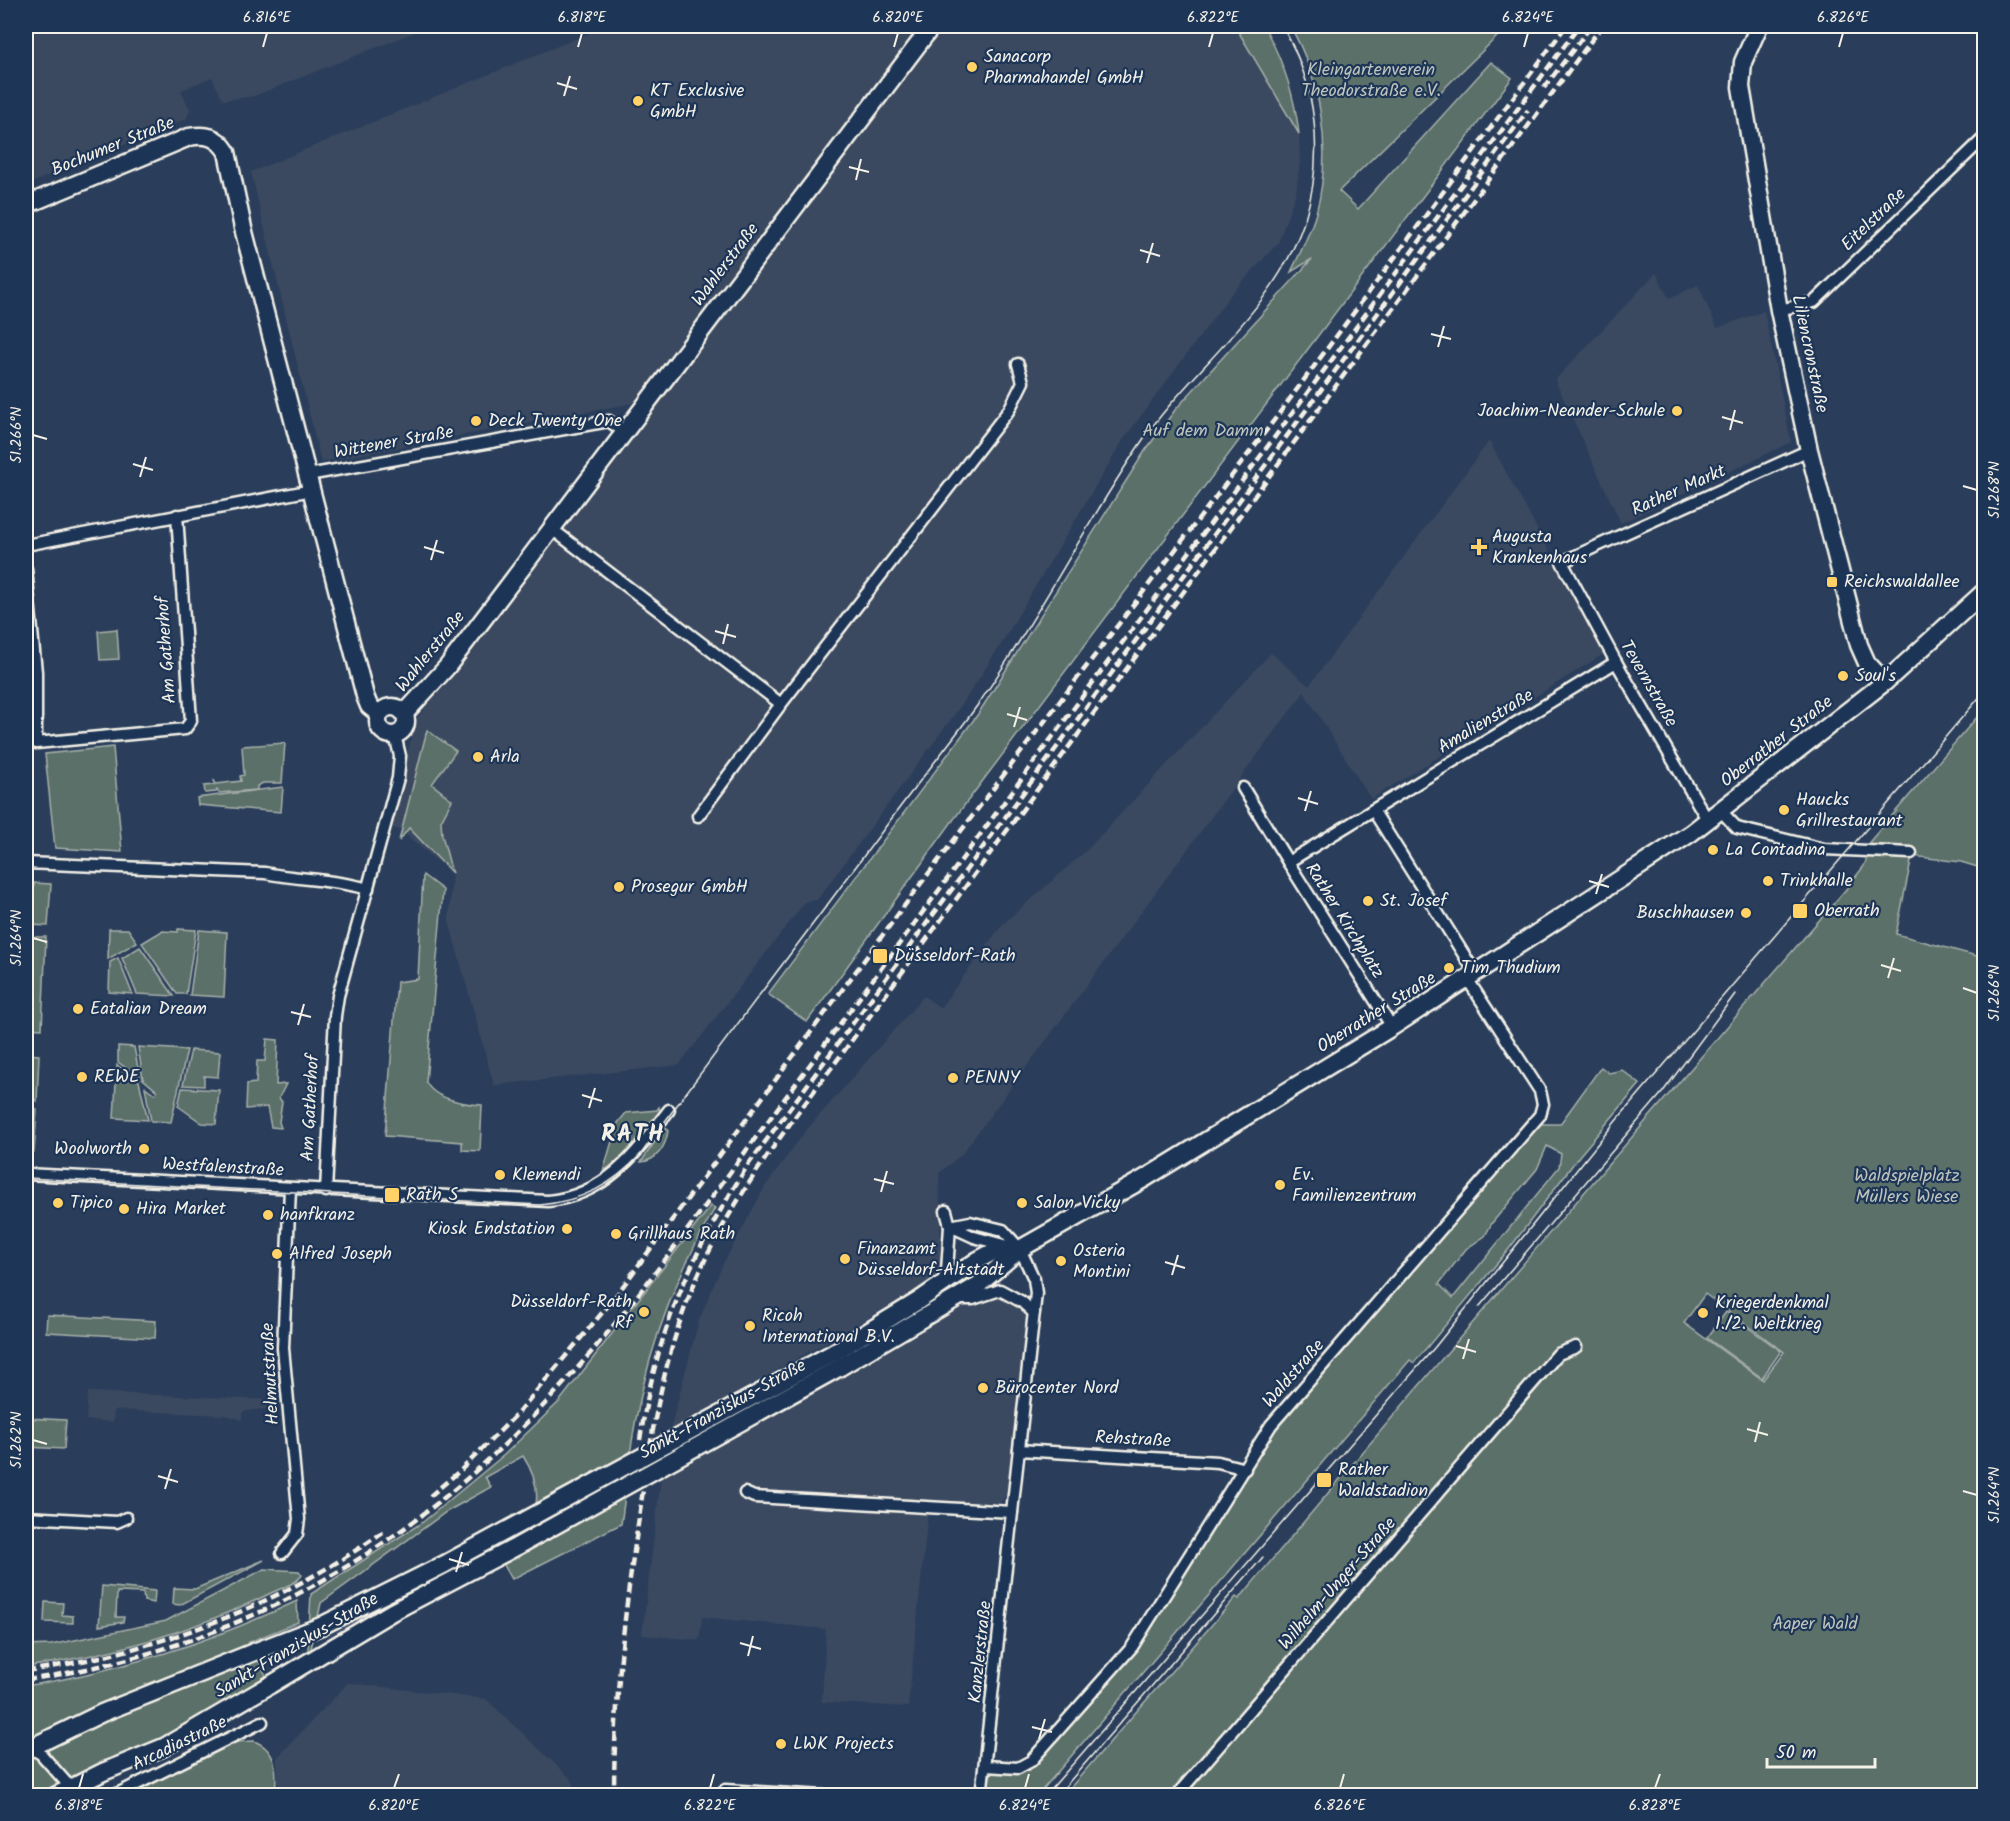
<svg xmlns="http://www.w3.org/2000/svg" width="2010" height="1821" viewBox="0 0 2010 1821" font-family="Kalam,sans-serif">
<rect width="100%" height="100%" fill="#2a3e5b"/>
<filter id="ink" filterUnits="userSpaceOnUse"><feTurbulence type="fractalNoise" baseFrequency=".0167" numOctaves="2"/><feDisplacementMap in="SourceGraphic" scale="12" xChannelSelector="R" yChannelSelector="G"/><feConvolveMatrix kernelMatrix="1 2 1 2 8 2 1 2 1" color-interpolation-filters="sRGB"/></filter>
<g filter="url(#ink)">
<g fill="#3a4960">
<polygon points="26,26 430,26 254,96 223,100 212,77 181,90 190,110 186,119 26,185"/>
<polygon points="607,26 1235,26 1299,134 1300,160 1296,192 1278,243 1231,294 1123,440 1001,644 965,700 817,900 806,901 679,1065 494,1085 449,921 452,873 400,830 389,827 416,720 654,399 321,462 251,172"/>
<polygon points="1656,273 1669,299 1698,285 1717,328 1764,311 1791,442 1621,523 1555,380"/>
<polygon points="1489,441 1605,653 1371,799 1304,692 961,1155 939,1173 941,1265 933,1281 670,1431 699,1320 722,1266 765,1187 804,1133 924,996 940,1008 1003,924 1087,850 1271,653 1309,686"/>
<polygon points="981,1295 1007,1295 1026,1311 1008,1494 996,1507 928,1512 908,1707 822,1702 826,1629 702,1617 699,1640 642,1635 661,1479"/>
<polygon points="88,1392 271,1400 272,1408 245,1411 242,1413 242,1420 226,1415 114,1410 113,1422 86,1420"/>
<polygon points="348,1683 486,1699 573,1781 573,1795 278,1795 277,1758"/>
</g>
<g fill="#5b706b" stroke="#a8b0aa" stroke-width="1.5" fill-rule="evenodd">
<path d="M1235 26H1262L1266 30C1284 63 1295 97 1299 134Z"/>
<path d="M1290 26H1508L1339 191 1358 209 1491 62 1512 78 951 823 807 1022 768 994 978 714 1145 451 1175 410 1312 259 1291 272C1300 253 1310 234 1316 213 1333 152 1321 79 1290 26Z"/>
<polygon points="117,629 119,659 100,660 98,631"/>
<path d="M1984 709V869L1961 862 1912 856 1896 934 1984 958V1795L1063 1796 1236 1597 1239 1599C1439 1360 1643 1124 1847 888L1864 866 1871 848 1865 847ZM1705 1294 1784 1352 1763 1380 1684 1323Z"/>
<polygon points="427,730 456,751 432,784 452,800 441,821 442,835 452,873 409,828 399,841"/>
<polygon points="285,743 282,783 263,783 257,786 257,790 219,793 217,790 216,792 205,793 204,786 214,785 214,780 216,784 241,781 240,776 244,775 242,746"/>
<polygon points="113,747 122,852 55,848 45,754"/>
<polygon points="283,787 281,812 198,805 197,798"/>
<path d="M423 875 443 890 426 1082C434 1099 464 1104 482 1105L480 1151 462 1150V1142L385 1136 397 982 418 979Z"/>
<polygon points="34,883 51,884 48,926 32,925"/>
<polygon points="109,929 128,929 137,942 108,959"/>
<polygon points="178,929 196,930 186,994 177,994 142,943 162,931 178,932"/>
<polygon points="199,930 227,932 224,997 190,995"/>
<polygon points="32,937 46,937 42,1029 27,1028"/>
<polygon points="140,947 174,996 137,994 122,958"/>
<polygon points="118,958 132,993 132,994 109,992 110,962"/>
<polygon points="267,1039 278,1040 276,1085 286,1084 279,1098 282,1102 279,1122 281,1128 271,1127 267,1107 246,1109 247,1084 256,1083 257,1061 265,1061"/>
<polygon points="118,1046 134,1047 140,1078 118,1062"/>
<polygon points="138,1047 187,1050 171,1122 151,1121 145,1087 155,1094 157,1091 143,1079"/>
<polygon points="191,1050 220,1052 218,1077 204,1076 204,1086 183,1085"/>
<polygon points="26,1054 39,1055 37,1101 26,1093"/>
<polygon points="117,1065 139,1081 148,1120 114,1118"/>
<path d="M1601 1067 1609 1073 1622 1070 1640 1084 1580 1155 1509 1249 1414 1363 1410 1360 1038 1795 982 1796 992 1772 1019 1769 1128 1656 1275 1427 1537 1124H1560ZM1547 1146 1561 1154 1559 1167 1453 1298 1439 1284 1466 1249 1485 1236 1492 1223 1537 1169Z"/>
<polygon points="182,1088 219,1090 216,1124 202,1123 178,1106"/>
<polygon points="26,1102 37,1110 34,1152 26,1152"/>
<polygon points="659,1107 660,1111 624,1155 603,1172 617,1124 626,1113 657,1110"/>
<path d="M665 1127 668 1131C666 1146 657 1161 641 1162Z"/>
<path d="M711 1206 715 1208C677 1275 652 1338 637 1414 629 1450 627 1487 621 1524L512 1579 504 1565C528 1524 553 1503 523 1456L485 1477 491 1487 446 1512 321 1603 307 1667 311 1594 423 1522 504 1455 559 1402Z"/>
<polygon points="1726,1312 1781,1351 1762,1378 1707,1338"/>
<polygon points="47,1315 156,1321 155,1338 46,1332"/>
<polygon points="26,1418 66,1420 64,1449 26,1447"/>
<polygon points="264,1560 180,1605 173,1604 174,1588 195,1589"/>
<path d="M264 1569 299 1571 302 1575C296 1584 281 1588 271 1593 195 1631 110 1655 26 1667V1646L51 1645 166 1621Z"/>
<polygon points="102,1586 155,1591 154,1603 144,1601 143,1593 117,1592 116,1617 124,1617 123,1622 99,1626"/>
<path d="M297 1601 298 1622 249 1642 244 1648 156 1682 26 1741V1686C123 1670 208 1643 297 1601Z"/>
<polygon points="45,1602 63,1603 62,1615 73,1616 73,1623 44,1622"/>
<polygon points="257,1657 269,1682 184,1731 69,1781 42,1748 119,1711"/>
<path d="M254 1741C278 1750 277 1773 275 1795H130L235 1742Z"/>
<polygon points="26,1755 38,1755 63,1784 41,1795 26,1795"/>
</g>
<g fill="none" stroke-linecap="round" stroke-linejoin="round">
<defs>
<g id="street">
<polyline points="1779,310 1814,302 1984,138"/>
<polyline points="308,475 609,421 624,432"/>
<polyline points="552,529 781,704"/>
<polyline points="26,545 312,490"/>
<polyline points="26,569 36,672 36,743 185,729 191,721 177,515"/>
<polyline points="1243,788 1288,862"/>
<polyline points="1373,810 1616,662"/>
<polyline points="1721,811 1737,828 1824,849 1911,853"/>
<polyline points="698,816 781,704 1009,410 1023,382 1018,364"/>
<polyline points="1708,821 1616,662 1562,562 1809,450"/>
<path d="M26 863 265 873C300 880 334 879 368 889"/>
<polyline points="1392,1027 1288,862 1373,810 1476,974"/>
<path d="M26 1174 548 1201C606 1195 636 1154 669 1110"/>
<polyline points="326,1191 335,1016 338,996 398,778 400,756 395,735"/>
<polyline points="950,1226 970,1222 1003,1230 1020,1249 1034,1279 1036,1293 981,1796"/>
<polyline points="950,1226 974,1237 1011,1247"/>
<polyline points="942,1283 947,1271 950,1226 946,1211"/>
<polyline points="957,1299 973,1299 1000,1290 1022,1302 1034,1313"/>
<polyline points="1019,1450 1218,1462 1245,1469"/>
<polyline points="745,1493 754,1497 1012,1512"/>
<polyline points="26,1517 117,1522 126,1518"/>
<polyline points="282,1553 297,1534 299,1519 283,1348 290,1189"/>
<polyline points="30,1747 41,1754 78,1796"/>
<polyline points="986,1766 1018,1768 1031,1761 1132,1647 1271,1425 1540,1115 1543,1104 1540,1091 1468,980"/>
<polyline points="725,1790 824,1796"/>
<polyline points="113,1796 262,1722"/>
<polyline points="1176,1796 1558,1354 1576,1347"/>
</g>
<g id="secondary">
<polyline points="1759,26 1743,62 1741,87 1779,310 1809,450 1859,645 1867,663 1885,682"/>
<path d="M26 205 189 137C206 134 217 136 227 152L243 228 365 696 369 706 379 714"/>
<circle cx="392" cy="721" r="14"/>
<polyline points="405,713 447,667 932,26"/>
<polyline points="833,1353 918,1301 978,1260 991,1253 1020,1249"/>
<polyline points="840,1367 977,1286 1020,1249 1147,1177 1392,1027 1691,833 1885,682 1984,592"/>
<polyline points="26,1750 102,1713 254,1652"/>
<polyline points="55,1796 103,1772 164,1747 270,1685"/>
</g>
</defs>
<use href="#street" stroke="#f4f1e8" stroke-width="15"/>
<use href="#secondary" stroke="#f4f1e8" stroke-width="21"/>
<use href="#street" stroke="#1d3557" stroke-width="10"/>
<use href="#secondary" stroke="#1d3557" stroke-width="16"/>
<g stroke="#f4f1e8" stroke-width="1.5">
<path d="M26 1178 540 1205C582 1201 613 1185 641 1154 722 1043 807 933 889 822 918 782 950 744 979 703 1037 620 1083 528 1140 444 1191 368 1274 312 1304 222 1325 157 1317 84 1282 26"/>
<polyline points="1479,1307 1662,1093 1735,994"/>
<polyline points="1045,1796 1435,1347 1615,1122 1984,692"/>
<polyline points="1057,1796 1263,1557"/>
</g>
<g stroke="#f4f1e8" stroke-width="4.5" stroke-dasharray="9 4.5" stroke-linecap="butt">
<polyline points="1544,88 1591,26"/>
<path d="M640 1440C656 1333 690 1256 748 1165L1528 110"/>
<polyline points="430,1496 462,1469 517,1414 612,1301 916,890 1275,419 1566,26"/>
<path d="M26 1671C154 1652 276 1608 383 1532"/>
<path d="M26 1680C246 1647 417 1547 565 1382 604 1339 639 1294 674 1248L1579 26"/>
<path d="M614 1796C614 1709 623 1623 636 1538 650 1442 662 1350 704 1262 744 1179 804 1106 858 1032L1602 26"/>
</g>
<defs>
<g id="secondary-bridge">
<polyline points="254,1652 321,1626 445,1564 833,1353"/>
<polyline points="270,1685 392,1612 516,1547 840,1367"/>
</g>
</defs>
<use href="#secondary-bridge" stroke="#f4f1e8" stroke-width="21" stroke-linecap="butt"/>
<use href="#secondary-bridge" stroke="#1d3557" stroke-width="16"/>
</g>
</g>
<path fill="none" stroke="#f4f1e8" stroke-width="2" d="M263 47 267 33M578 47 582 33M894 47 898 33M1209 47 1213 33M1524 47 1528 33M1839 47 1843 33M557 83 577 89M564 96 570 76M849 167 869 172M856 180 861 159M1140 250 1160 256M1147 263 1153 243M1431 334 1451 339M1438 347 1444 326M1722 417 1743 423M1730 430 1735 410M33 435 47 439M133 464 153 470M140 477 146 457M1963 486 1977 490M424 547 444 553M431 560 437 540M715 631 736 637M723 644 728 624M1007 714 1027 720M1014 727 1020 707M1298 798 1318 804M1305 811 1311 791M1589 881 1609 887M1596 894 1602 874M33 938 47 942M1881 965 1901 971M1888 978 1894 958M1963 988 1977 993M291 1012 311 1017M298 1025 304 1004M582 1095 602 1101M589 1108 595 1088M874 1179 894 1184M881 1192 887 1171M1165 1262 1185 1268M1172 1275 1178 1255M1456 1346 1476 1352M1463 1359 1469 1339M1747 1429 1768 1435M33 1440 47 1444M1755 1442 1760 1422M158 1476 178 1482M165 1489 171 1469M1963 1491 1977 1495M449 1559 469 1565M456 1572 462 1552M740 1643 761 1649M748 1656 753 1636M1032 1727 1052 1732M1039 1739 1045 1719M79 1788 83 1774M394 1788 399 1774M710 1788 714 1774M1025 1788 1029 1774M1340 1788 1344 1774M1655 1788 1660 1774"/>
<g fill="#ffd166" stroke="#1d3557" stroke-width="2">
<circle cx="972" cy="67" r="6"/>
<circle cx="638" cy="101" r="6"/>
<circle cx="1677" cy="411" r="6"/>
<circle cx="476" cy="421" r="6"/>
<path d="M1476 538h6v6h6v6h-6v6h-6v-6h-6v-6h6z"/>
<rect x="1826" y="576" width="12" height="12" rx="3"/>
<circle cx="1843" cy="676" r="6"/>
<circle cx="478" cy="757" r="6"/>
<circle cx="1784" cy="810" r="6"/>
<circle cx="1713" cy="850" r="6"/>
<circle cx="1768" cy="881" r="6"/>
<circle cx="619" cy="887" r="6"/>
<circle cx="1368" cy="901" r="6"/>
<rect x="1792" y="903" width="16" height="16" rx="3"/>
<circle cx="1746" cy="913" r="6"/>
<rect x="872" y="948" width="16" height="16" rx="3"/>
<circle cx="1449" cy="968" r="6"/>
<circle cx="78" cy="1009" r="6"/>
<circle cx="82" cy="1077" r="6"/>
<circle cx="953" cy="1078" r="6"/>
<circle cx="144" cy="1149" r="6"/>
<circle cx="500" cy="1175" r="6"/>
<circle cx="1280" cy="1185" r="6"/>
<rect x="384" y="1187" width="16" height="16" rx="3"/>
<circle cx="58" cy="1203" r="6"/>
<circle cx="1022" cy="1203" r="6"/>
<circle cx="124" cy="1209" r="6"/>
<circle cx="268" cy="1215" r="6"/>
<circle cx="567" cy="1229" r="6"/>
<circle cx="616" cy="1234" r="6"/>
<circle cx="277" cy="1254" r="6"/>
<circle cx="845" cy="1259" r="6"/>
<circle cx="1061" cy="1261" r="6"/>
<circle cx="644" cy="1312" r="6"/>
<circle cx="1703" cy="1313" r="6"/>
<circle cx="750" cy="1326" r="6"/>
<circle cx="983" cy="1388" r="6"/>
<rect x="1316" y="1472" width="16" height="16" rx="3"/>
<circle cx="781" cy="1744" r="6"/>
</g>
<g text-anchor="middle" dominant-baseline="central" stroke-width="4.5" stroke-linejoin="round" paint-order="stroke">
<g font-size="18" fill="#f4f1e8" stroke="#1d3557" text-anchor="start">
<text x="984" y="57">Sanacorp<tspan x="984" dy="21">Pharmahandel GmbH</tspan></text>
<text x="650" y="91">KT Exclusive<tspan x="650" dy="21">GmbH</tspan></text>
<text x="1665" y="411" text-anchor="end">Joachim-Neander-Schule</text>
<text x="488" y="421">Deck Twenty One</text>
<text x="1492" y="537">Augusta<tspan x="1492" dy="21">Krankenhaus</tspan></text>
<text x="1844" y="582">Reichswaldallee</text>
<text x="1855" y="676">Soul's</text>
<text x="490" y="757">Arla</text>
<text x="1796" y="800">Haucks<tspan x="1796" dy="21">Grillrestaurant</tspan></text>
<text x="1725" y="850">La Contadina</text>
<text x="1780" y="881">Trinkhalle</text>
<text x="631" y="887">Prosegur GmbH</text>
<text x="1380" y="901">St. Josef</text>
<text x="1814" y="911">Oberrath</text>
<text x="1734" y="913" text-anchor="end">Buschhausen</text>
<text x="894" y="956">Düsseldorf-Rath</text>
<text x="1461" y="968">Tim Thudium</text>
<text x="90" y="1009">Eatalian Dream</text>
<text x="94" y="1077">REWE</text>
<text x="965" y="1078">PENNY</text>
<text x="132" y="1149" text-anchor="end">Woolworth</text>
<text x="512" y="1175">Klemendi</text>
<text x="1292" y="1175">Ev.<tspan x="1292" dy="21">Familienzentrum</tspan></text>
<text x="406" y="1195">Rath S</text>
<text x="70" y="1203">Tipico</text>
<text x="1034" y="1203">Salon Vicky</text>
<text x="136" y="1209">Hira Market</text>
<text x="280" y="1215">hanfkranz</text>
<text x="555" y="1229" text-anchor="end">Kiosk Endstation</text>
<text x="628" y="1234">Grillhaus Rath</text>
<text x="857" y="1249">Finanzamt<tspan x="857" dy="21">Düsseldorf-Altstadt</tspan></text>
<text x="1073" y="1251">Osteria<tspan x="1073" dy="21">Montini</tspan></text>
<text x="289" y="1254">Alfred Joseph</text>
<text x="632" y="1302" text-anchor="end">Düsseldorf-Rath<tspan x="632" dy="21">Rf</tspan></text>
<text x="1715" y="1303">Kriegerdenkmal<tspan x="1715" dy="21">1./2. Weltkrieg</tspan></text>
<text x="762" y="1316">Ricoh<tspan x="762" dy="21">International B.V.</tspan></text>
<text x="995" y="1388">Bürocenter Nord</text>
<text x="1338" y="1470">Rather<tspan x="1338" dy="21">Waldstadion</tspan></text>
<text x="793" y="1744">LWK Projects</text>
</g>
<g font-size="18" fill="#bec4bc" stroke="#1d3557">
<text x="1371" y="70">Kleingartenverein<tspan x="1371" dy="21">Theodorstraße e.V.</tspan></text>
<text x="1203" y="431">Auf dem Damm</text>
<text x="1907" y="1176">Waldspielplatz<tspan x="1907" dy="21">Müllers Wiese</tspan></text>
<text x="1815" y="1624">Aaper Wald</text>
</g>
<g font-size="18" fill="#f4f1e8" stroke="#1d3557">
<text transform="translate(113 147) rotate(-22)">Bochumer Straße</text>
<text transform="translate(1874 220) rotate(-44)">Eitelstraße</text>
<text transform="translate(726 265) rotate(-53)">Wahlerstraße</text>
<text transform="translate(1809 354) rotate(78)">Liliencronstraße</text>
<text transform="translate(394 443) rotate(-10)">Wittener Straße</text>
<text transform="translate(1679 491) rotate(-24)">Rather Markt</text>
<text transform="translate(167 650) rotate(-94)">Am Gatherhof</text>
<text transform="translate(431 652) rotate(-51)">Wahlerstraße</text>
<text transform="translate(1648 684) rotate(60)">Tevernstraße</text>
<text transform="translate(1486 722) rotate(-31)">Amalienstraße</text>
<text transform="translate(1777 742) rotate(-38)">Oberrather Straße</text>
<text transform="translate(1344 921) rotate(58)">Rather Kirchplatz</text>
<text transform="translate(1377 1013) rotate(-32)">Oberrather Straße</text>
<text transform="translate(311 1108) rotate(-87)">Am Gatherhof</text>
<text transform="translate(223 1168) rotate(3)">Westfalenstraße</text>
<text transform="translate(271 1374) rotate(-93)">Helmutstraße</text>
<text transform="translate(1294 1374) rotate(-49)">Waldstraße</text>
<text transform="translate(723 1410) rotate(-29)">Sankt-Franziskus-Straße</text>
<text transform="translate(1133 1440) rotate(3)">Rehstraße</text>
<text transform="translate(1338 1584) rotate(-49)">Wilhelm-Unger-Straße</text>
<text transform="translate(297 1646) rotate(-31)">Sankt-Franziskus-Straße</text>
<text transform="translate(981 1652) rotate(-84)">Kanzlerstraße</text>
<text transform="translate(180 1744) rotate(-26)">Arcadiastraße</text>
</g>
<g font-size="24" font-weight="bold" letter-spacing="1.5" fill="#f4f1e8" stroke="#1d3557">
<text x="633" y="1134">RATH</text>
</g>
</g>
<rect width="2010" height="1821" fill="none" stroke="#1d3557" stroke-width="66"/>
<path d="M1767 1758v9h108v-9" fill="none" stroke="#f4f1e8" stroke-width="3"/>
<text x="1776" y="1758" font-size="18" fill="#f4f1e8" stroke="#1d3557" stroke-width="4.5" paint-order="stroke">50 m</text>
<rect x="33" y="33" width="1944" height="1755" fill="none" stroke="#f4f1e8" stroke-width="2"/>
<g font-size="15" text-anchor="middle" fill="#f4f1e8">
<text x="267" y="22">6.816°E</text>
<text x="582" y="22">6.818°E</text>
<text x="898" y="22">6.820°E</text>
<text x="1213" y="22">6.822°E</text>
<text x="1528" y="22">6.824°E</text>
<text x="1843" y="22">6.826°E</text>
<text transform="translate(16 435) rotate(-90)" y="5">51.266°N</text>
<text transform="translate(1994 490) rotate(-90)" y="5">51.268°N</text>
<text transform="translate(16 938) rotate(-90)" y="5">51.264°N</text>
<text transform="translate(1994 993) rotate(-90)" y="5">51.266°N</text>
<text transform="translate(16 1440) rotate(-90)" y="5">51.262°N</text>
<text transform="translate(1994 1495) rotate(-90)" y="5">51.264°N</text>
<text x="79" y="1810">6.818°E</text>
<text x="394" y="1810">6.820°E</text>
<text x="710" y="1810">6.822°E</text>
<text x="1025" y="1810">6.824°E</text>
<text x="1340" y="1810">6.826°E</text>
<text x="1655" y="1810">6.828°E</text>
</g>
</svg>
